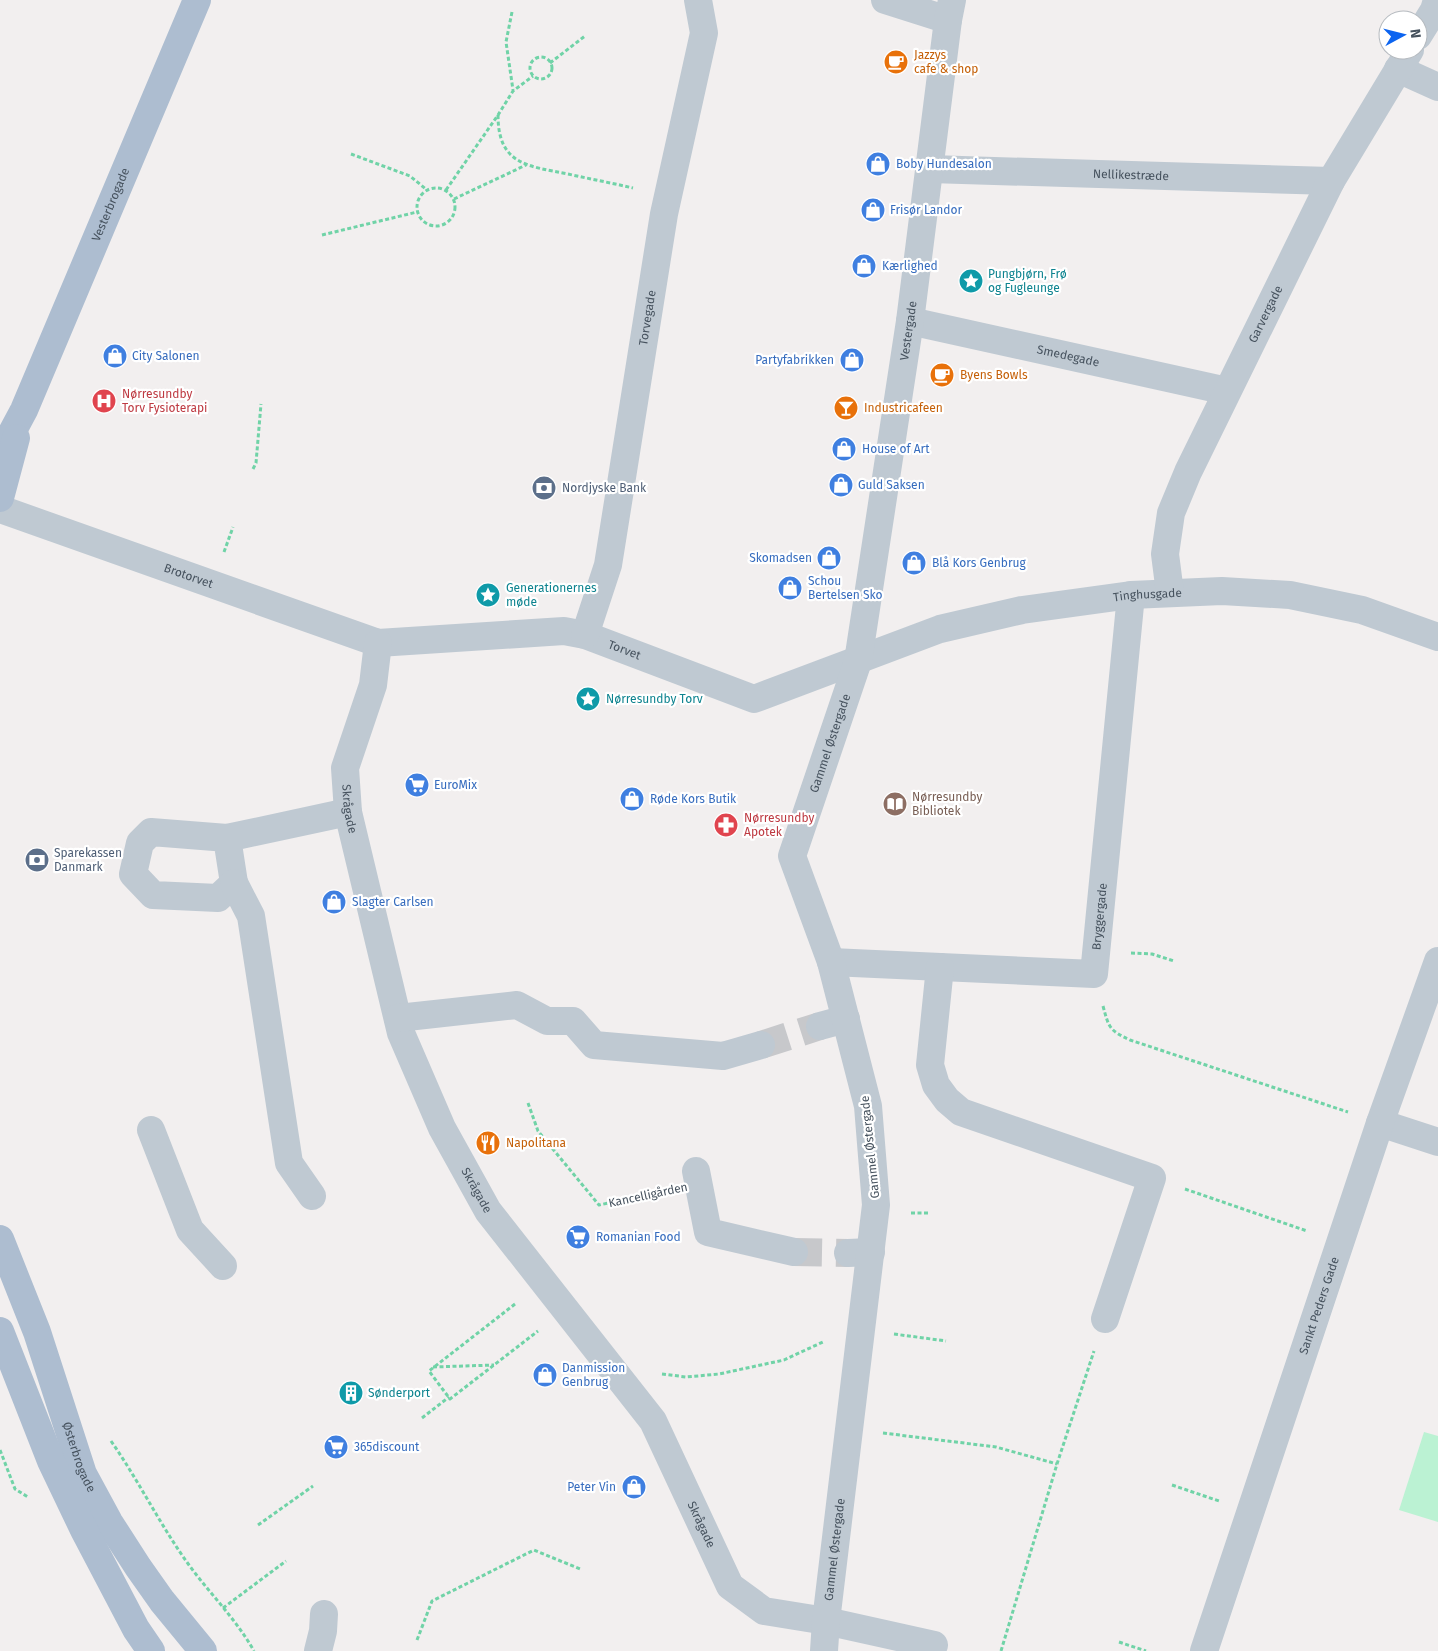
<svg xmlns="http://www.w3.org/2000/svg" width="1438" height="1651" viewBox="0 0 1438 1651" font-family="'Fira Sans',sans-serif">
<rect width="100%" height="100%" fill="#f2efef"/>
<polygon fill="#bbf2d3" points="1424,1432 1438,1436 1438,1522 1399,1510"/>
<g fill="none" stroke-linecap="round" stroke-linejoin="round">
<g stroke="#c7c8cb" stroke-width="28" stroke-dasharray="28 14" stroke-linecap="butt">
<polyline points="761,1045 820,1026"/>
<polyline points="794,1252 848,1253"/>
</g>
<g stroke="#70d3a7" stroke-width="3" stroke-dasharray="4 2.5" stroke-linecap="butt">
<polyline points="512,12 506,42 513,90"/>
<circle cx="541" cy="68" r="11"/>
<polyline points="550,63 585,36"/>
<path d="M498 115C498 165 528 166 568 174 590 179 612 183 633 188"/>
<polyline points="351,154 410,176 427,190"/>
<circle cx="436" cy="207" r="19"/>
<polyline points="446,190 498,115 513,91 533,76"/>
<polyline points="454,199 526,165"/>
<polyline points="322,235 417,212"/>
<polyline points="253,469 256,463 261,404"/>
<polyline points="224,552 233,527"/>
<polyline points="1131,953 1152,954 1174,961"/>
<path d="M1103 1006C1109 1028 1109 1030 1130 1040L1348 1112"/>
<polyline points="528,1103 538,1131 599,1205 665,1191"/>
<polyline points="1185,1189 1307,1231"/>
<polyline points="911,1213 929,1213"/>
<polyline points="515,1304 429,1371 450,1399 538,1331"/>
<polyline points="894,1334 946,1341"/>
<polyline points="433,1367 494,1365"/>
<polyline points="662,1374 686,1377 719,1374 784,1360 825,1341"/>
<polyline points="422,1418 449,1397"/>
<polyline points="883,1433 996,1447 1057,1464"/>
<path d="M111 1441C139 1481 160 1525 189 1565 210 1594 236 1619 254 1651"/>
<polyline points="0,1450 15,1489 28,1497"/>
<polyline points="1172,1485 1219,1501"/>
<polyline points="258,1525 313,1486"/>
<polyline points="223,1608 286,1561"/>
<polyline points="417,1640 432,1601 534,1550 580,1569"/>
<polyline points="1119,1642 1146,1651"/>
<polyline points="1001,1651 1057,1464 1094,1351"/>
</g>
<g stroke="#bfc9d2" stroke-width="28">
<polyline points="885,0 948,20"/>
<polyline points="1418,36 1434,10 1437,0"/>
<polyline points="1398,69 1438,87"/>
<path id="s1" d="M930 169 1331 181"/>
<path id="s2" d="M910 321 1227 391"/>
<path id="s3" d="M0 509 378 643 564 631 585 635 754 699 940 629 1022 610 1131 595 1222 591 1290 595 1362 610 1438 637"/>
<path id="s4" d="M1170 593 1165 554 1171 513 1188 472 1331 181 1410 50"/>
<path id="s5" d="M585 635 608 565 664 214 704 33 698 0"/>
<path id="s6" d="M378 643 373 685 345 768 348 812 401 1033 442 1128 488 1211 653 1421 730 1586 764 1611 826 1621 934 1645"/>
<polyline points="227,838 234,883 218,898 153,895 133,874 140,843 151,832 227,838 348,812"/>
<polyline points="234,883 251,916 289,1163 312,1196"/>
<path id="s7" d="M831 962 1094 974 1131 595"/>
<polyline points="940,967 930,1065 936,1085 947,1100 961,1112 1152,1178 1105,1319"/>
<polyline points="398,1018 517,1005 547,1021 573,1021 594,1045 723,1056 761,1045"/>
<polyline points="820,1026 846,1019"/>
<polyline points="1380,1123 1438,1142"/>
<polyline points="151,1130 190,1230 223,1266"/>
<polyline points="696,1171 708,1232 794,1252"/>
<polyline points="848,1253 871,1252"/>
<polyline points="318,1651 323,1631 324,1614"/>
<path id="s8" d="M824 1651 826 1621 876 1205 868 1106 831 962 792 856 858 661 910 321 948 20 952 0"/>
<path id="s9" d="M1204 1651 1380 1123 1438 961"/>
</g>
<g stroke="#adbdd0" stroke-width="28">
<path id="s10" d="M0 455 24 410 197 0"/>
<polyline points="0,498 16,438"/>
<path id="s11" d="M0 1239 37 1332 83 1474 109 1522 138 1567 162 1601 203 1651"/>
<polyline points="0,1331 51,1461 84,1530 136,1629 151,1651"/>
</g>
</g>
<defs>
<symbol id="cafe-disc" viewBox="-11 -11 22 22"><circle r="9.5" fill="#e8710a" stroke="#fff"/><path d="M-5.5-4.5H6V0H3Q3 3.5 0 3.5H-2.5Q-5.5 3.5-5.5 0ZM3-3.2v2h1.7v-2ZM-6 4.5H4V6H-6Z" fill="#fff"/></symbol>
<symbol id="shop-disc" viewBox="-11 -11 22 22"><circle r="9.5" fill="#3f7fe0" stroke="#fff"/><path d="M-5-2.5h2.3a2.7 3.5 0 0 1 5.4 0H5L5.5 6h-11ZM-1.5-2.5h3a1.5 2.3 0 0 0-3 0Z" fill="#fff"/></symbol>
<symbol id="sight-disc" viewBox="-11 -11 22 22"><circle r="9.5" fill="#0f9aa8" stroke="#fff"/><path d="M0-6L1.8-2.2L6-1.7L2.9 1.2L3.7 5.4L0 3.3L-3.7 5.4L-2.9 1.2L-6-1.7L-1.8-2.2Z" fill="#fff"/></symbol>
<symbol id="hospital-disc" viewBox="-11 -11 22 22"><circle r="9.5" fill="#e0444e" stroke="#fff"/><path d="M-5-5h3v3.5h4V-5h3V5h-3V1.5h-4V5h-3Z" fill="#fff"/></symbol>
<symbol id="bar-disc" viewBox="-11 -11 22 22"><circle r="9.5" fill="#e8710a" stroke="#fff"/><path d="M-6-5H6L.8 .8V4.5H3.5V6h-7V4.5H-.8V.8Z" fill="#fff"/></symbol>
<symbol id="bank-disc" viewBox="-11 -11 22 22"><circle r="9.5" fill="#5c6f8a" stroke="#fff"/><path d="M-6-4H6V4H-6ZM0-2.3a2.3 2.3 0 1 0 0 4.6a2.3 2.3 0 1 0 0-4.6Z" fill="#fff"/></symbol>
<symbol id="supermarket-disc" viewBox="-11 -11 22 22"><circle r="9.5" fill="#3f7fe0" stroke="#fff"/><path d="M-6-5.5h2.5l.6 2H6L4.5 2H-2.5L-4.4-4H-6ZM-1.5 3.2a1.3 1.3 0 1 0 .1 0ZM3 3.2a1.3 1.3 0 1 0 .1 0Z" fill="#fff"/></symbol>
<symbol id="library-disc" viewBox="-11 -11 22 22"><circle r="9.5" fill="#8d6e63" stroke="#fff"/><path d="M-6-4Q-3-5.5-.7-3.5V5Q-3 3-6 4ZM6-4Q3-5.5 .7-3.5V5Q3 3 6 4Z" fill="#fff"/></symbol>
<symbol id="pharmacy-disc" viewBox="-11 -11 22 22"><circle r="9.5" fill="#e0444e" stroke="#fff"/><path d="M-2-6h4v4h4v4h-4v4h-4v-4h-4v-4h4Z" fill="#fff"/></symbol>
<symbol id="restaurant-disc" viewBox="-11 -11 22 22"><circle r="9.5" fill="#e8710a" stroke="#fff"/><path d="M-5-6h1v4h1v-4h1v4h1v-4h1v5L-1.5 .5V6h-2V.5L-5-1ZM5-6V6H3V1.5H1.5Q1.5-4 5-6Z" fill="#fff"/></symbol>
<symbol id="building-disc" viewBox="-11 -11 22 22"><circle r="9.5" fill="#0f9aa8" stroke="#fff"/><path d="M-4-6H4V6H1V3H-1V6H-4ZM-2.5-4.3h1.7v1.8h-1.7ZM.8-4.3h1.7v1.8H.8ZM-2.5-1h1.7V.8h-1.7ZM.8-1h1.7V.8H.8Z" fill="#fff"/></symbol>
</defs>
<g fill-rule="evenodd">
<use href="#cafe-disc" x="882" y="48" width="28" height="28"/>
<use href="#shop-disc" x="864" y="150" width="28" height="28"/>
<use href="#shop-disc" x="859" y="196" width="28" height="28"/>
<use href="#shop-disc" x="850" y="252" width="28" height="28"/>
<use href="#sight-disc" x="957" y="267" width="28" height="28"/>
<use href="#shop-disc" x="101" y="342" width="28" height="28"/>
<use href="#shop-disc" x="838" y="346" width="28" height="28"/>
<use href="#cafe-disc" x="928" y="361" width="28" height="28"/>
<use href="#hospital-disc" x="90" y="387" width="28" height="28"/>
<use href="#bar-disc" x="832" y="394" width="28" height="28"/>
<use href="#shop-disc" x="830" y="435" width="28" height="28"/>
<use href="#shop-disc" x="827" y="471" width="28" height="28"/>
<use href="#bank-disc" x="530" y="474" width="28" height="28"/>
<use href="#shop-disc" x="815" y="544" width="28" height="28"/>
<use href="#shop-disc" x="900" y="549" width="28" height="28"/>
<use href="#shop-disc" x="776" y="574" width="28" height="28"/>
<use href="#sight-disc" x="474" y="581" width="28" height="28"/>
<use href="#sight-disc" x="574" y="685" width="28" height="28"/>
<use href="#supermarket-disc" x="403" y="771" width="28" height="28"/>
<use href="#shop-disc" x="618" y="785" width="28" height="28"/>
<use href="#library-disc" x="881" y="790" width="28" height="28"/>
<use href="#pharmacy-disc" x="712" y="811" width="28" height="28"/>
<use href="#bank-disc" x="23" y="846" width="28" height="28"/>
<use href="#shop-disc" x="320" y="888" width="28" height="28"/>
<use href="#restaurant-disc" x="474" y="1129" width="28" height="28"/>
<use href="#supermarket-disc" x="564" y="1223" width="28" height="28"/>
<use href="#shop-disc" x="531" y="1361" width="28" height="28"/>
<use href="#building-disc" x="337" y="1379" width="28" height="28"/>
<use href="#supermarket-disc" x="322" y="1433" width="28" height="28"/>
<use href="#shop-disc" x="620" y="1473" width="28" height="28"/>
</g>
<g text-anchor="middle" dominant-baseline="central" stroke-width="4.5" stroke-linejoin="round" paint-order="stroke">
<g font-size="12" fill="#c56008" stroke="#fff" text-anchor="start">
<text x="914" y="55">Jazzys<tspan x="914" dy="14">cafe &amp; shop</tspan></text>
<text x="960" y="375">Byens Bowls</text>
<text x="864" y="408">Industricafeen</text>
<text x="506" y="1143">Napolitana</text>
</g>
<g font-size="12" fill="#366cbe" stroke="#fff" text-anchor="start">
<text x="896" y="164">Boby Hundesalon</text>
<text x="890" y="210">Frisør Landor</text>
<text x="882" y="266">Kærlighed</text>
<text x="132" y="356">City Salonen</text>
<text x="834" y="360" text-anchor="end">Partyfabrikken</text>
<text x="862" y="449">House of Art</text>
<text x="858" y="485">Guld Saksen</text>
<text x="812" y="558" text-anchor="end">Skomadsen</text>
<text x="932" y="563">Blå Kors Genbrug</text>
<text x="808" y="581">Schou<tspan x="808" dy="14">Bertelsen Sko</tspan></text>
<text x="434" y="785">EuroMix</text>
<text x="650" y="799">Røde Kors Butik</text>
<text x="352" y="902">Slagter Carlsen</text>
<text x="596" y="1237">Romanian Food</text>
<text x="562" y="1368">Danmission<tspan x="562" dy="14">Genbrug</tspan></text>
<text x="354" y="1447">365discount</text>
<text x="616" y="1487" text-anchor="end">Peter Vin</text>
</g>
<g font-size="12" fill="#46525e" stroke="#fff">
<text stroke="none"><textPath href="#s1" startOffset="201">Nellikestræde</textPath></text>
<text stroke="none"><textPath href="#s10" startOffset="274">Vesterbrogade</textPath></text>
<text stroke="none"><textPath href="#s4" startOffset="301">Garvergade</textPath></text>
<text stroke="none"><textPath href="#s5" startOffset="324">Torvegade</textPath></text>
<text stroke="none"><textPath href="#s8" startOffset="1350">Vestergade</textPath></text>
<text stroke="none"><textPath href="#s2" startOffset="162">Smedegade</textPath></text>
<text stroke="none"><textPath href="#s3" startOffset="200">Brotorvet</textPath></text>
<text stroke="none"><textPath href="#s3" startOffset="1199">Tinghusgade</textPath></text>
<text stroke="none"><textPath href="#s3" startOffset="651">Torvet</textPath></text>
<text stroke="none"><textPath href="#s8" startOffset="929">Gammel Østergade</textPath></text>
<text stroke="none"><textPath href="#s6" startOffset="171">Skrågade</textPath></text>
<text stroke="none"><textPath href="#s7" startOffset="321">Bryggergade</textPath></text>
<text transform="translate(870 1147) rotate(-96)">Gammel Østergade</text>
<text stroke="none"><textPath href="#s6" startOffset="576">Skrågade</textPath></text>
<text transform="translate(648 1195) rotate(-12)">Kancelligården</text>
<text stroke="none"><textPath href="#s9" startOffset="364">Sankt Peders Gade</textPath></text>
<text stroke="none"><textPath href="#s11" startOffset="232">Østerbrogade</textPath></text>
<text stroke="none"><textPath href="#s6" startOffset="981">Skrågade</textPath></text>
<text stroke="none"><textPath href="#s8" startOffset="102">Gammel Østergade</textPath></text>
</g>
<g font-size="12" fill="#0d838f" stroke="#fff" text-anchor="start">
<text x="988" y="274">Pungbjørn, Frø<tspan x="988" dy="14">og Fugleunge</tspan></text>
<text x="506" y="588">Generationernes<tspan x="506" dy="14">møde</tspan></text>
<text x="606" y="699">Nørresundby Torv</text>
<text x="368" y="1393">Sønderport</text>
</g>
<g font-size="12" fill="#be3a42" stroke="#fff" text-anchor="start">
<text x="122" y="394">Nørresundby<tspan x="122" dy="14">Torv Fysioterapi</tspan></text>
<text x="744" y="818">Nørresundby<tspan x="744" dy="14">Apotek</tspan></text>
</g>
<g font-size="12" fill="#4e5e75" stroke="#fff" text-anchor="start">
<text x="562" y="488">Nordjyske Bank</text>
<text x="54" y="853">Sparekassen<tspan x="54" dy="14">Danmark</tspan></text>
</g>
<g font-size="12" fill="#785e54" stroke="#fff" text-anchor="start">
<text x="912" y="797">Nørresundby<tspan x="912" dy="14">Bibliotek</tspan></text>
</g>
</g>
<g transform="translate(1403 35) rotate(83)"><circle r="24" fill="#ffffff" stroke="#b5babf"/>
<path d="M0-4L9 19L0 12L-9 19Z" fill="#0c64f0"/>
<text y="-8" font-size="14" font-weight="bold" text-anchor="middle" fill="#46525e">N</text>
</g>
</svg>
